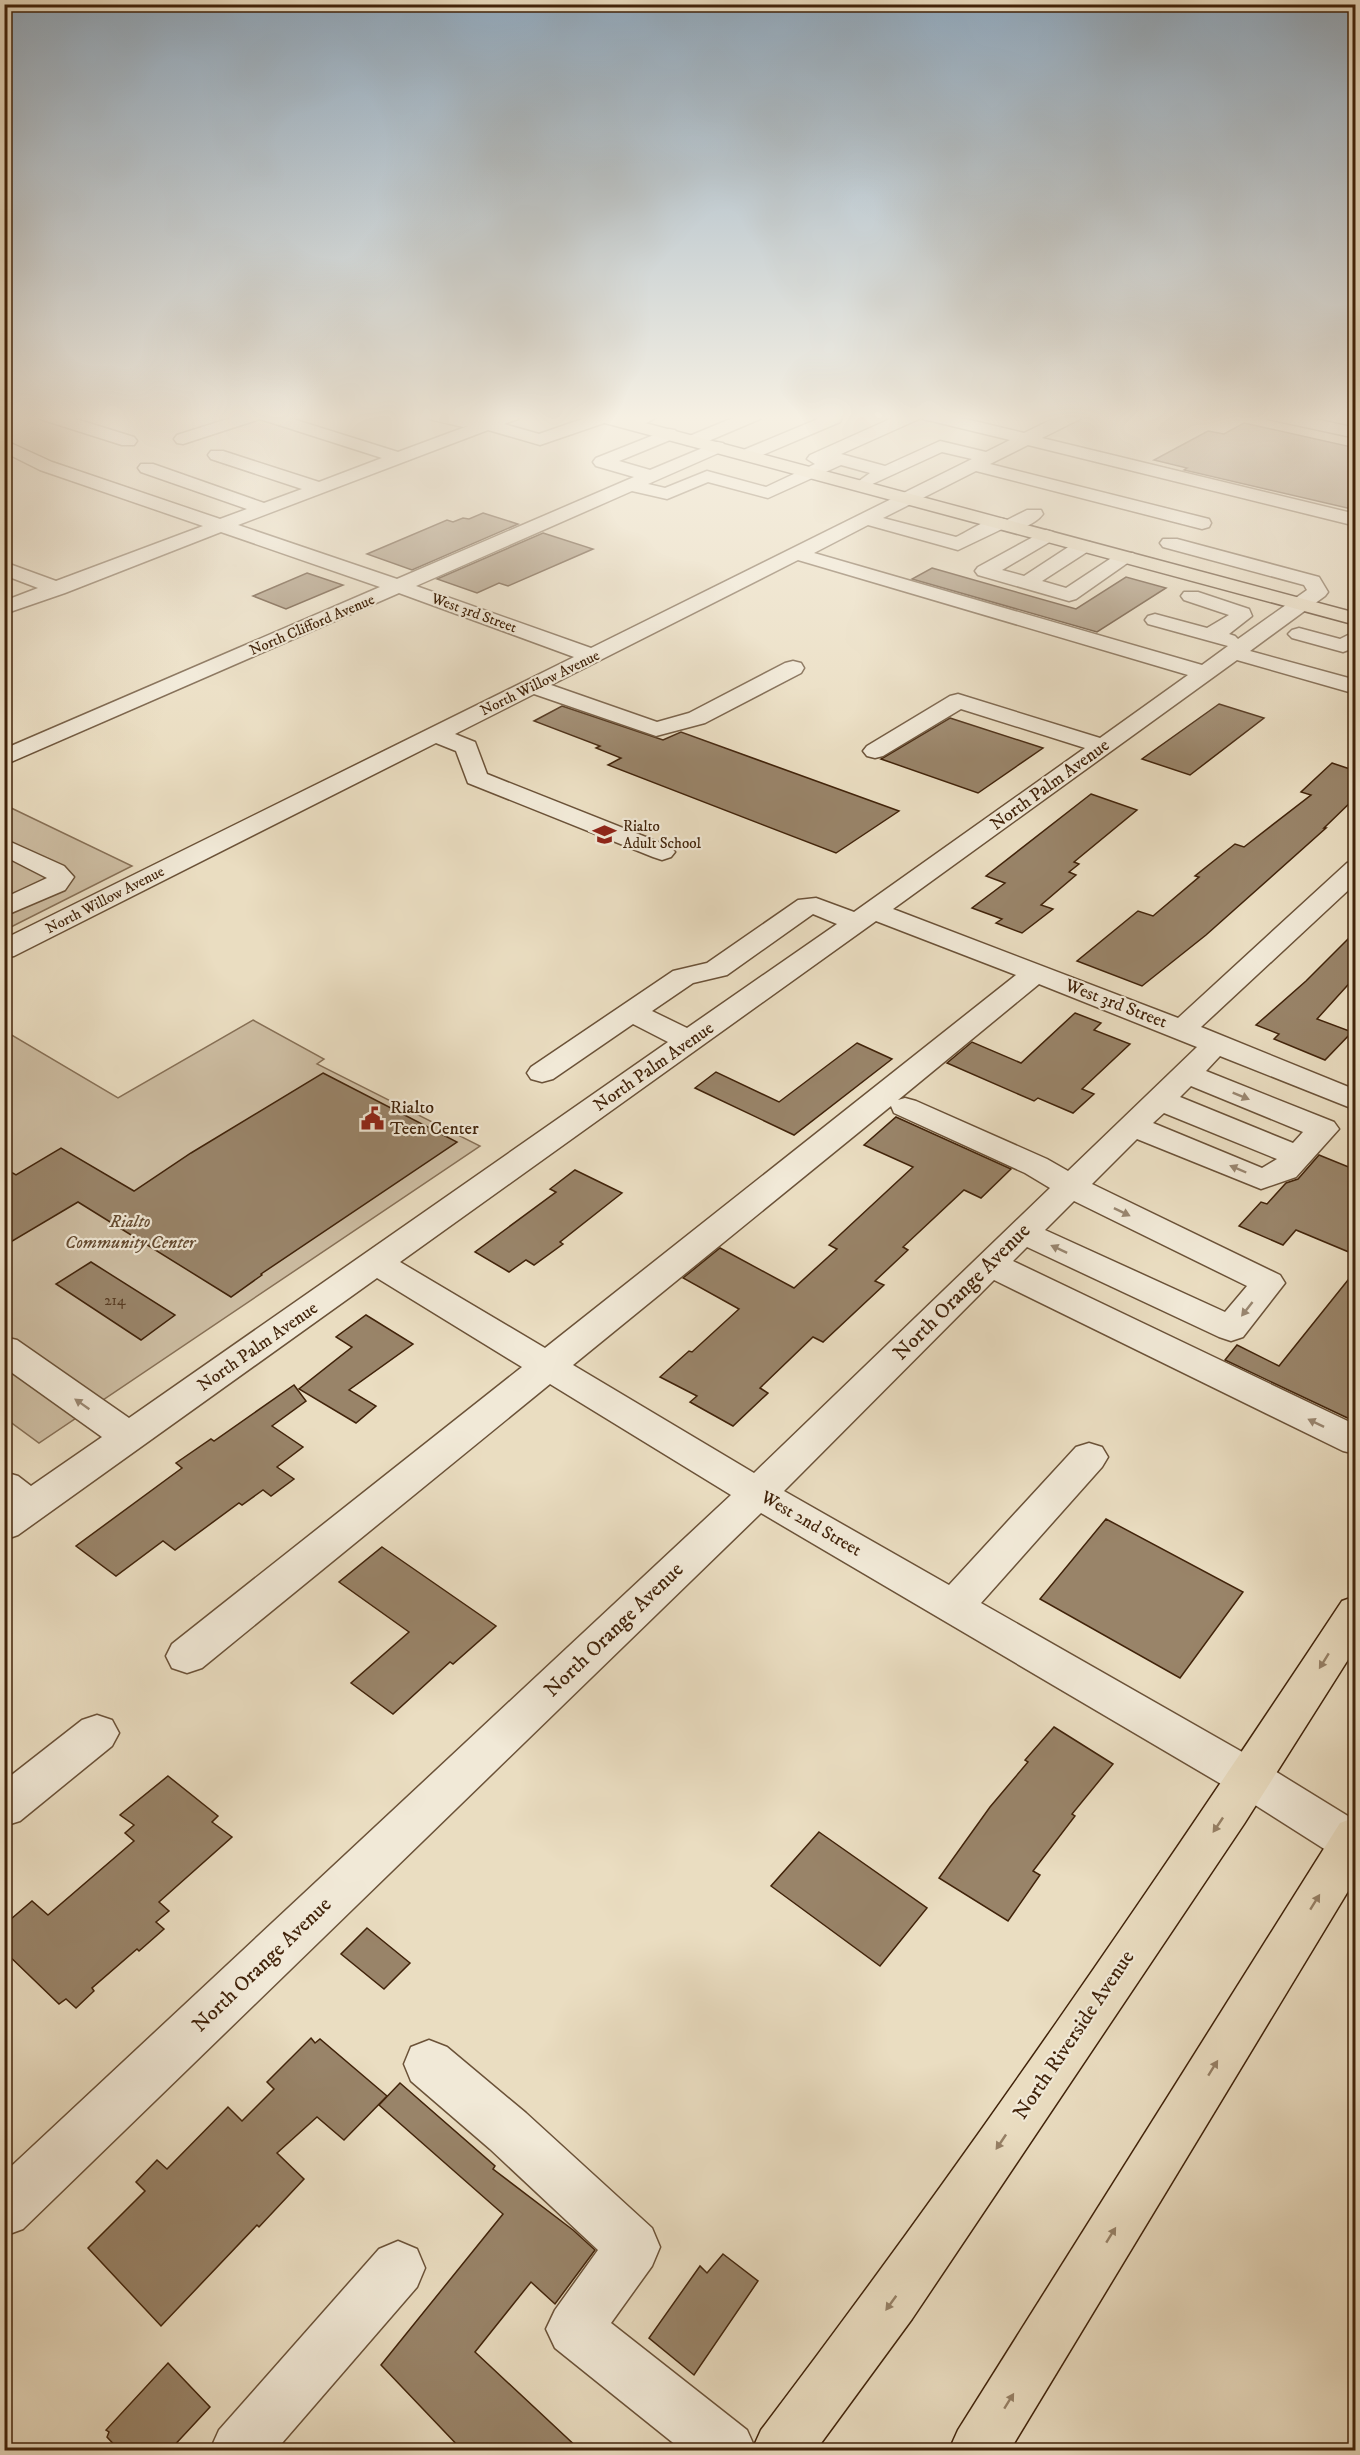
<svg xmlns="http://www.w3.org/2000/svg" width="1360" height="2455" viewBox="0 0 1360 2455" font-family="'IM FELL DW Pica',serif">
<rect width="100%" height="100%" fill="#eaddc1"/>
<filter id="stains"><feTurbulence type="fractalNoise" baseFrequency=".00333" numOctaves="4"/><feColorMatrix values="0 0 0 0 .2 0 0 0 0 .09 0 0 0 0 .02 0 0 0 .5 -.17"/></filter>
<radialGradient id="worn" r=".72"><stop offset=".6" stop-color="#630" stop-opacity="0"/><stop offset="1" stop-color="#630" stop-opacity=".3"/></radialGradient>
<g fill="#cdbda2" stroke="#877056" stroke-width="1.5">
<polygon points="5,805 132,866 5,930"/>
<polygon points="253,1020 324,1059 317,1064 480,1146 39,1443 5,1418 5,1031 118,1098"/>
</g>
<g fill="#998469" stroke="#41230a" stroke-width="1.5">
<polygon points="1244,423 1356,448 1356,510 1184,470 1187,468 1154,460 1208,431 1224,434"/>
<polygon points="483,513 518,524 412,570 367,554 447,520 453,522 463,518 469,519"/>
<polygon points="543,533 593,549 508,586 499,583 477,593 437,579"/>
<polygon points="932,568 1076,609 1126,577 1166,588 1097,632 912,579"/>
<polygon points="307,573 343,585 286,609 253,596"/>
<polygon points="1219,704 1264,718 1190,775 1142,759"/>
<polygon points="562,706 663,740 681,732 899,811 836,853 608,765 621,758 596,748 600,746 534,721"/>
<polygon points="950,718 1043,748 978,793 881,759"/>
<polygon points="1332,763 1356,771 1356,797 1324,828 1326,828 1206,935 1142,986 1077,961 1138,911 1153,916 1199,877 1195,876 1235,844 1244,847 1311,795 1301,792"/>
<polygon points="1091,794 1137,810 1074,862 1079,864 1069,872 1076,875 1041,905 1053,909 1022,933 996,923 1002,919 972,908 1005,883 986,876"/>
<polygon points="1356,931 1356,976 1317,1019 1352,1032 1325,1060 1274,1039 1279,1034 1256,1025 1306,981"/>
<polygon points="1075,1013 1101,1023 1094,1030 1130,1044 1082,1089 1094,1094 1073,1113 1038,1098 1034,1101 947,1063 972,1042 1021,1063"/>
<polygon points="857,1043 892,1059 794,1135 695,1088 716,1072 779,1102"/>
<polygon points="323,1073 457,1142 261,1274 262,1275 231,1297 78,1202 4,1246 4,1168 16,1175 61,1148 134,1191 191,1153"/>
<polygon points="896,1117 1011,1169 981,1198 964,1190 903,1247 908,1250 875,1281 884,1285 823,1342 813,1337 760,1388 768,1393 733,1426 690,1402 697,1396 660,1377 689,1351 692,1352 739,1309 683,1278 720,1248 794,1288 837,1249 829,1245 913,1167 864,1145"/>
<polygon points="1319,1155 1356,1170 1356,1255 1296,1230 1283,1245 1239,1226 1261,1202 1267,1204 1286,1183 1298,1179"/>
<polygon points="575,1170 622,1193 560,1242 563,1244 534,1265 526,1260 509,1272 475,1252 556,1192 550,1189"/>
<polygon points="91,1262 175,1315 141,1340 56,1284"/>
<polygon points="1356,1270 1356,1422 1225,1360 1237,1345 1279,1366"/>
<polygon points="366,1315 413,1344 349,1390 376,1406 356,1423 299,1389 352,1347 336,1337"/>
<polygon points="294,1385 306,1401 272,1426 303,1447 277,1467 294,1479 271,1496 263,1490 242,1505 239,1503 175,1550 163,1541 116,1576 76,1546 182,1468 176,1463 211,1439 214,1441"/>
<polygon points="1106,1519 1243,1592 1180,1678 1040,1599"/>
<polygon points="382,1547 496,1626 453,1664 450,1662 393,1714 351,1683 409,1632 339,1582"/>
<polygon points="1054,1727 1113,1764 1072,1814 1075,1816 1033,1871 1040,1875 1008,1921 939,1878 990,1807 1028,1762 1025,1760"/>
<polygon points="168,1776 218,1816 212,1822 232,1837 159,1902 169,1911 156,1922 164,1929 139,1951 137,1949 92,1988 94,1991 76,2008 66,1999 59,2004 4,1951 4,1925 32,1901 48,1915 134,1841 125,1833 134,1825 120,1815"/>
<polygon points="819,1832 927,1908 880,1966 771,1886"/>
<polygon points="367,1928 410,1963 384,1989 341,1954"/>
<polygon points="311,2038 315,2043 320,2039 387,2096 344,2140 317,2117 277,2153 304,2179 259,2227 257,2225 161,2326 88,2248 145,2191 136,2182 157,2160 167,2169 228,2107 242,2121 274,2089 267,2082"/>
<polygon points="400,2083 495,2166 493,2169 573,2230 595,2250 555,2304 531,2282 475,2352 581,2451 463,2451 381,2365 503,2214 379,2105"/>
<polygon points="723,2254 758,2281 694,2375 649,2338 700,2266 707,2273"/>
<polygon points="168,2363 210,2407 169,2451 120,2451 107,2437 109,2432 106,2430"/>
</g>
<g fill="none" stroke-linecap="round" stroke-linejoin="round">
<defs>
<g id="minor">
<polygon points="38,415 63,415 134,437 137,441 134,445 122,445 40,419"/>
<path d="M240 415H280L398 452 468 426 463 427 429 419 427 415 462 417 489 415 492 417 520 415 518 419 504 424 539 434 594 415H611L610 421 540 445 488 430 238 525 397 579 634 477 596 466 593 462 596 458 669 429 675 430 678 434 675 438 619 461 650 470 717 442 723 443 726 447 723 451 648 484 665 488 707 471 766 487 815 464 807 459 810 455 899 415H949L1024 433 1061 415H1082L1080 419 1042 438 1356 514V526L1028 445 990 464 1209 519 1211 523 1209 527 1202 529 976 471 883 518 956 537C970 531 992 513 1007 520L1027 510H1041L1043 514C1036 524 1014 534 1002 529L958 550 868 525 814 553 1202 665 1228 646 1148 624 1145 620 1148 616 1155 614 1207 628 1229 615 1184 600 1181 596 1184 592H1198L1249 609 1252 616 1229 634 1235 636 1238 639 1307 590 1304 585 1163 547 1160 543 1163 539H1177L1319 577 1328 592 1325 596 1250 651 1356 680V694L1237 660 893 909 1178 1018 1347 863 1356 860V883L1201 1027 1356 1090V1110L1220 1056 1206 1071 1334 1122 1339 1129 1296 1177 1261 1189 1137 1139 1092 1184 1280 1275 1285 1283 1243 1337 1231 1341 1219 1337 1027 1247 1013 1261 1356 1425V1454L1343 1451 994 1280 784 1491 949 1585 1076 1447 1089 1443 1102 1447 1108 1457 1102 1467 981 1603 1265 1765 1356 1821V1865L1340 1859 1233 1791 761 1513 23 2229 4 2236V2173L731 1495 550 1384 202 1668 187 1673 172 1668 166 1656 172 1644 522 1367 377 1278 18 1535 4 1540V1472L18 1476 31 1486 102 1437 4 1367V1337L17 1340 129 1418 668 1042 633 1024 553 1079 542 1082 531 1079 527 1073 531 1067 673 971 707 963 798 900 816 898 854 912 1085 748 961 709 883 756 875 758 867 756 863 751 867 746 950 696 958 694 1100 738 1188 675 798 560 551 685 657 722 689 713 785 663 793 661 801 663 804 668 801 673 705 723 656 736 534 694 455 734 475 742 487 774 671 847 675 852 671 857 662 860 653 857 468 783 456 751 436 743 14 956 4 958V939L574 657 399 593 4 765V749L380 587 221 532 65 593 4 614V601L38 588 4 575V562L56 581 203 526 40 470 4 452V440L52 462 220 519 247 509 141 472 138 468 141 464H153L264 503 302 489 211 459 208 455 211 451H223L319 482 382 458 260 419 183 444 177 443 174 439 177 435ZM921 415 923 419 1010 440 986 452 940 441 885 466 841 454 919 419ZM942 452 972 459 591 648 416 586 632 491 667 499 708 482 768 498 841 465 870 473 859 481 862 485 868 486ZM813 914 837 924 687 1028 652 1011 693 983 727 975ZM876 921 1016 975 545 1348 400 1262ZM1039 984 1197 1047 1068 1171 1047 1159 916 1101 905 1098 898 1100ZM1191 1086 1303 1132 1293 1143 1180 1097ZM891 1106 894 1113 1025 1173 1050 1188 754 1473 573 1365ZM1164 1113 1277 1159 1262 1168 1153 1123ZM1074 1201 1247 1286 1225 1312 1045 1230Z"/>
<path d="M635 415H658C651 423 633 429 622 427L620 423 622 419Z"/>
<polygon points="740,415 762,415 760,419 699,445 687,445 684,441 687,437"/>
<polygon points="814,415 840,415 842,418 840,422 753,459 741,459 738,455 741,451 818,419"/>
<polygon points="1266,415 1296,415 1356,428 1356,438 1268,419"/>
<polygon points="1046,530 1053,532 1056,536 1053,540 1002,570 1024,576 1076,542 1090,542 1093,546 1090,550 1042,581 1066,588 1119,553 1133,553 1136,557 1076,599 1069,601 978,575 975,571 978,567"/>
<polygon points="1299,628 1340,639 1356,631 1356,647 1343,652 1292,638 1288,634 1292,630"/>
<polygon points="4,839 64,866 74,877 65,890 4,916 4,898 47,878 4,856"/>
<polygon points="97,1715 112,1720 119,1733 112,1746 20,1821 4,1826 4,1781 82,1720"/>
<polygon points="429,2040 447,2047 526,2113 652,2228 660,2247 652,2266 611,2323 747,2430 756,2450 682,2450 555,2348 546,2329 555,2310 598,2250 490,2149 411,2081 404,2064 411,2047"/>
<polygon points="398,2241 417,2249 425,2268 417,2287 276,2450 210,2450 219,2430 379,2249"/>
</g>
<g id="major">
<polygon points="588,415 615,415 1356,613 1356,625 590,419"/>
<path d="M1356 1596V1647L1244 1824 912 2319 816 2450H752L761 2430C965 2161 1156 1882 1342 1601Z"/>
<polygon points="1356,1817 1356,1878 1010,2450 949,2450 958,2430 1340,1823"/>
</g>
</defs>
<use href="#minor" stroke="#6b5238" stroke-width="3"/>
<use href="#major" stroke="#41230a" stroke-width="3"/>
<use href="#minor" fill="#f1e9d7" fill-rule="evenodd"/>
<use href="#major" fill="#eaddc1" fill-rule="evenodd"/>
</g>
<defs><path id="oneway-solid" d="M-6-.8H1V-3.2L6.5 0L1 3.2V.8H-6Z" transform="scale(1.5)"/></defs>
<g fill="#998670">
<use href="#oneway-solid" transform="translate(1241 1096) rotate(22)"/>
<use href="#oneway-solid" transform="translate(1238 1169) rotate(-157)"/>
<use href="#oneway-solid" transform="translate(1122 1212) rotate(26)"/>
<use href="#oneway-solid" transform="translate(1059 1249) rotate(-155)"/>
<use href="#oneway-solid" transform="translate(1247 1309) rotate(128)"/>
<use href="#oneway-solid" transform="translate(82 1404) rotate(-145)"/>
<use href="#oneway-solid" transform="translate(1316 1423) rotate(-154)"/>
</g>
<g fill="#968066">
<use href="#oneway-solid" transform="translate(1324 1661) rotate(122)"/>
<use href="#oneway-solid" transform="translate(1218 1825) rotate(124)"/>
<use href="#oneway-solid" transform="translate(1315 1902) rotate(-58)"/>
<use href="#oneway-solid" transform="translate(1213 2068) rotate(-58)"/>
<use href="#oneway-solid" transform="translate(1001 2142) rotate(124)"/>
<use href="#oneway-solid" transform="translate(1111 2235) rotate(-58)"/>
<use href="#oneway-solid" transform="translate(891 2303) rotate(126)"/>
<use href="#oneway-solid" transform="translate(1009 2401) rotate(-58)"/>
</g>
<linearGradient id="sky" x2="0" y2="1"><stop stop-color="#92abc0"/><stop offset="0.55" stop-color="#f6f0e3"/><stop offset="1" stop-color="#f6f0e3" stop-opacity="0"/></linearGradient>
<rect width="1360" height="759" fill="url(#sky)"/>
<defs>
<symbol id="school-bare" viewBox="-9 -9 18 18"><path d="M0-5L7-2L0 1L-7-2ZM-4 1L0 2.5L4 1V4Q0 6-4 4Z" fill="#8f2418" stroke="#f1e9d7" stroke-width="2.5" paint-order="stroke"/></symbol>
<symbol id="civic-bare" viewBox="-9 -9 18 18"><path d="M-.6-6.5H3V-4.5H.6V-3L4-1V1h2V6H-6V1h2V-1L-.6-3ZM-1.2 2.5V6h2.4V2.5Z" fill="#8f2418" stroke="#f1e9d7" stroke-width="2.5" paint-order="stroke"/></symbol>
</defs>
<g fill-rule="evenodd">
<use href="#school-bare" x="588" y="818" width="33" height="33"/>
<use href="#civic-bare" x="356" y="1102" width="33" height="33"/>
</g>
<g text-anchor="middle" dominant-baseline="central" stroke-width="4.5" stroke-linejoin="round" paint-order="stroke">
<g font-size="15" fill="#41230a" stroke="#f1e9d7">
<text transform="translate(474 613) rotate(20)">West 3rd Street</text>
<text transform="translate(312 625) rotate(-23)">North Clifford Avenue</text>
<text transform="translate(540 683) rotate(-26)">North Willow Avenue</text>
<text transform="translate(105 900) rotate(-27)">North Willow Avenue</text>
</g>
<g font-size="15" fill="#41230a" stroke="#f1e9d7" text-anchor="start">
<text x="623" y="826">Rialto<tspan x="623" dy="17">Adult School</tspan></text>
</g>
<g font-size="15" fill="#573b22">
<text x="115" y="1300">214</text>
</g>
<g font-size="18" fill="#41230a" stroke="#f1e9d7">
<text transform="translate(1050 785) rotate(-36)">North Palm Avenue</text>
<text transform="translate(1116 1004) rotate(21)">West 3rd Street</text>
<text transform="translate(654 1067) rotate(-35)">North Palm Avenue</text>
<text transform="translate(258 1347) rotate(-35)">North Palm Avenue</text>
<text transform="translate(811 1524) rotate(30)">West 2nd Street</text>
</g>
<g font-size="18" fill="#41230a" stroke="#f1e9d7" text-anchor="start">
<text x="390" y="1108">Rialto<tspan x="390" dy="21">Teen Center</tspan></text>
</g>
<g font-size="18" font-style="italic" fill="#644a30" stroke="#f1e9d7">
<text x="130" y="1222">Rialto<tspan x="130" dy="21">Community Center</tspan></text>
</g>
<g font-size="21" fill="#41230a" stroke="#f1e9d7">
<text transform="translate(962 1292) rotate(-45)">North Orange Avenue</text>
<text transform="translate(614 1630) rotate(-44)">North Orange Avenue</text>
<text transform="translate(262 1965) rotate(-44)">North Orange Avenue</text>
<text transform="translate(1074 2035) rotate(-56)">North Riverside Avenue</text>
</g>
</g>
<rect width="1360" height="2455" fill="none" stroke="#eaddc1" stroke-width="24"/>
<rect x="6" y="6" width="1348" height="2443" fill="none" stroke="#41230a" stroke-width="3"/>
<rect x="12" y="12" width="1336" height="2431" fill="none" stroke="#41230a" stroke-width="1.5"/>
<rect width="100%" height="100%" filter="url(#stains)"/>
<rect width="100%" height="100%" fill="url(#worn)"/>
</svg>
